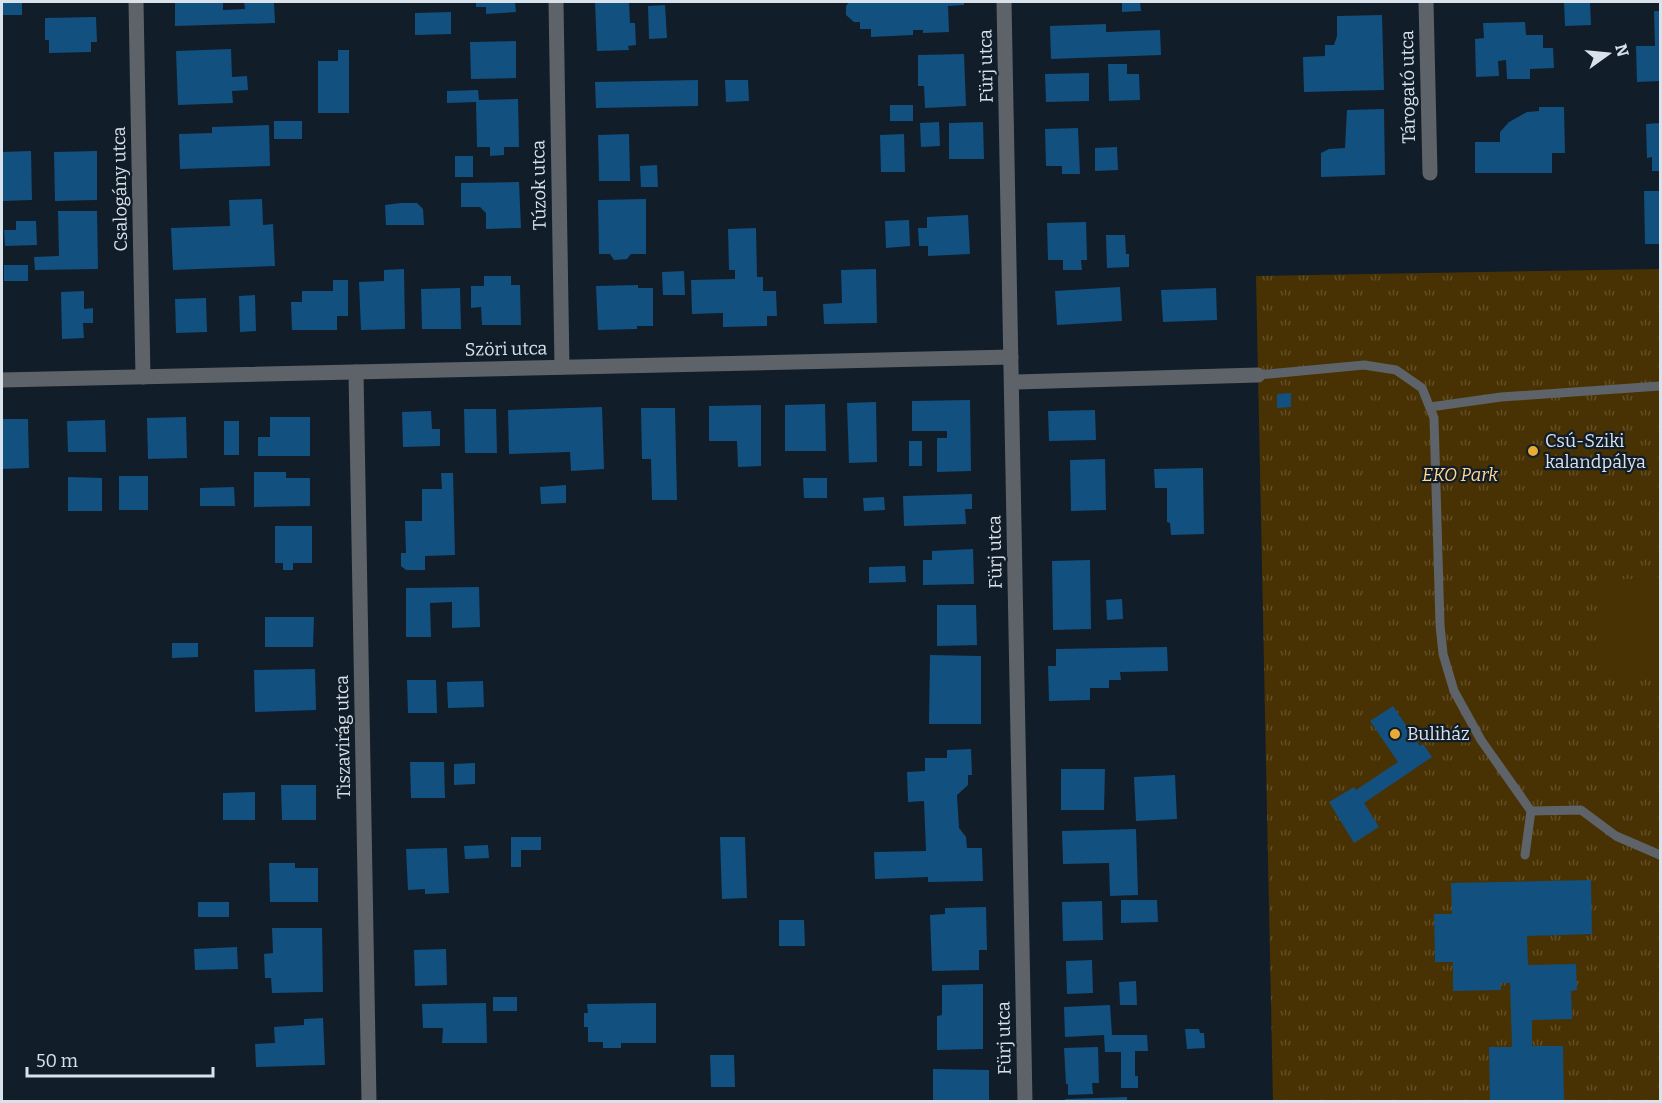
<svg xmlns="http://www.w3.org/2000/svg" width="1662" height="1103" viewBox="0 0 1662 1103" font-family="Bitter,serif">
<defs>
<pattern id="park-tufts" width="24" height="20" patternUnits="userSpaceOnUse" patternTransform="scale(1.5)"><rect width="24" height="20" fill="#483102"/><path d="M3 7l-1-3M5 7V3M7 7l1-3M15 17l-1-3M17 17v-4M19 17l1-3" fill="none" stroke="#624f27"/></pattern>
</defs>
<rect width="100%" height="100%" fill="#111d29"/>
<polygon fill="url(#park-tufts)" points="1660,269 1660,1101 1273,1101 1256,276"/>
<polygon fill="#483102" points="1660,578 1660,673 1603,675 1600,580"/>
<g fill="#125080">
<rect x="2" y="2" width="20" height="13"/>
<polygon points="175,2 223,2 223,10 245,9 244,2 274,2 275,23 175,26"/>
<polygon points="476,2 515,2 516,12 486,14 486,7 476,7"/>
<polygon points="595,2 629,2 630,23 635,23 636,45 628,46 629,50 597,51"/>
<polygon points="849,2 964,2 964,5 948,6 949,32 923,33 923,30 913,30 913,35 871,37 871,29 860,29 860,22 854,22 846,15 846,6"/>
<polygon points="1122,2 1140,2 1141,11 1122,12"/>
<polygon points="1564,2 1590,2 1591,25 1565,26"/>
<polygon points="665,5 667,38 649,39 648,6"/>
<polygon points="1654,11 1660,11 1660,81 1637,82 1636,46 1655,46"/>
<polygon points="451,12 451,34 415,35 415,13"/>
<polygon points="1382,15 1384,90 1304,92 1303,57 1325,56 1325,45 1334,45 1337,36 1337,16"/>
<polygon points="96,17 97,42 91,42 91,52 49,53 49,40 45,40 45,18"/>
<polygon points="1525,22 1526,35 1543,35 1543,48 1553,48 1554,68 1530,69 1530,79 1507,79 1506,60 1498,61 1499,76 1476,77 1475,39 1484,38 1483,23"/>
<polygon points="1106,24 1106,32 1160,30 1161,55 1051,59 1050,26"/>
<polygon points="516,41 516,78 471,79 470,42"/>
<polygon points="231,49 232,77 247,76 248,90 232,91 233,103 178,105 176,51"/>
<polygon points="338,50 349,50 349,113 318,113 318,61 338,61"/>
<polygon points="964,54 966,106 925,108 924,86 918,86 918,55"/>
<polygon points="1108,64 1127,64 1127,74 1139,74 1140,100 1109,101"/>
<polygon points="1089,73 1089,101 1046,102 1045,74"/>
<polygon points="698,80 698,106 596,108 595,82"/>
<polygon points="725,80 748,80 749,101 726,102"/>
<polygon points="478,90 479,100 518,99 519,147 504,147 504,155 490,156 490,147 477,147 476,102 447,103 447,91"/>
<rect x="890" y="105" width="23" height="16"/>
<polygon points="1539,107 1564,107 1565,153 1552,153 1552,173 1475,173 1475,142 1500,142 1500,132 1509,122 1527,112 1539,111"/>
<polygon points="1384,109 1385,175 1321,177 1321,153 1329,149 1345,148 1347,110"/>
<rect x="274" y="121" width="28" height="18"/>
<polygon points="939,122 940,146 921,147 920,123"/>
<polygon points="983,122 984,159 949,159 949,123"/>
<polygon points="1660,123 1660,171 1652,171 1652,157 1647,158 1646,124"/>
<polygon points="269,125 270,166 180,169 179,134 212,133 212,127"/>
<polygon points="1078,128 1080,174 1062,174 1062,166 1046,166 1045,129"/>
<polygon points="629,134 630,181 599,181 598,135"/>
<polygon points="904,134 905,172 881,172 880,135"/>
<polygon points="1117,147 1118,170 1095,171 1095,148"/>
<polygon points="31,151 32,200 2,201 2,152"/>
<polygon points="97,151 97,200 55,201 54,152"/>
<rect x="455" y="156" width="18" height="21"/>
<polygon points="657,165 658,187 641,187 640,166"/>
<polygon points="519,182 521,228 486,229 486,213 480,207 461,207 461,183"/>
<polygon points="1644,191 1660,191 1660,244 1645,244"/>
<polygon points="262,199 263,225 273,224 275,266 173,270 171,228 230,226 229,200"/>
<polygon points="646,199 646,254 631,254 627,259 614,260 610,254 599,254 598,200"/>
<polygon points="401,203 417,203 423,209 424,225 386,225 385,205"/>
<polygon points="58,211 97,211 98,269 35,270 34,257 59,256"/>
<polygon points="968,215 970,254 928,256 928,246 919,246 918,228 927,228 927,217"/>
<polygon points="909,220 910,246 886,248 885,221"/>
<polygon points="16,221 36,221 37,245 5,246 4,230 16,230"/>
<polygon points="1086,222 1087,260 1081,260 1082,270 1063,270 1063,260 1048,260 1047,223"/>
<polygon points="756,228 757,277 763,277 763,291 776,291 777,316 767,316 767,326 723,327 723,313 692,314 691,280 735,279 735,270 729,270 728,229"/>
<polygon points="1106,235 1125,235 1126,254 1129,254 1129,267 1107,268"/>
<rect x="4" y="265" width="24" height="16"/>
<polygon points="404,269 405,329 361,330 359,282 384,281 384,270"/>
<polygon points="876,269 877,323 824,324 823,304 842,303 841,270"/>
<polygon points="684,271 685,295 663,295 662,272"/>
<polygon points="484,276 511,276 511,285 520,285 521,325 482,325 481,307 471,308 471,286 484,286"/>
<polygon points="333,280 348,280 348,316 337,316 337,330 292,330 291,302 302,302 302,291 333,291"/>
<polygon points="638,285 638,288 653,288 653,326 637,326 637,329 598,330 596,286"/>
<polygon points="1120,287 1122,321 1057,325 1055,291"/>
<polygon points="460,288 461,329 422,329 421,289"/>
<polygon points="1216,288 1217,320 1163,322 1161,290"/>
<polygon points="84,291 84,309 93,308 93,323 83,323 84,338 62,339 61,292"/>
<polygon points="255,295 256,331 240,332 239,296"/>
<polygon points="206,298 207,332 176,333 175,299"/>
<polygon points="1291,393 1291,407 1277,408 1277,394"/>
<polygon points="970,400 971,471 937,472 937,438 947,438 947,431 912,431 912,401"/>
<polygon points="876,402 877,462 849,463 847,403"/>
<polygon points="825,404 826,451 785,451 785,405"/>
<polygon points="761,405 761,466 738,467 737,441 709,441 709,406"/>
<polygon points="602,407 604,469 571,471 570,452 509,454 508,410"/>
<polygon points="641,408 675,408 677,500 652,500 651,459 642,459"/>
<polygon points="464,409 496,409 497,453 465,453"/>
<polygon points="1095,410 1096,440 1049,441 1048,411"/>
<polygon points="431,411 432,429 440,429 440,446 403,447 402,412"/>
<polygon points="186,417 187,458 148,459 147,418"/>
<polygon points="270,417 310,417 310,456 258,456 258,437 270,437"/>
<polygon points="2,419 28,419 29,468 2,469"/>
<polygon points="105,420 106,452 68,452 67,421"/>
<rect x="224" y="421" width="15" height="34"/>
<rect x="909" y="441" width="13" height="25"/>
<polygon points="1105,459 1106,510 1071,511 1070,460"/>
<polygon points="1203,468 1204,534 1171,535 1170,523 1167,522 1167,488 1155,488 1154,469"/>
<polygon points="254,472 286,472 286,478 310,478 310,506 254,507"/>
<polygon points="441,473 453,473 455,555 425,556 425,570 406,570 401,566 401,553 406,553 405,521 422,521 422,489 442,489"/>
<rect x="119" y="476" width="29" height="34"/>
<polygon points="68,477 102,478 102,511 68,511"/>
<polygon points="803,478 827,478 827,498 804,498"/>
<polygon points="566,485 566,503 541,504 540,487"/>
<polygon points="234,487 235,506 200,506 200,488"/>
<polygon points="972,494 972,509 965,509 966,524 904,526 903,496"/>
<polygon points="884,497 885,510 864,511 863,498"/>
<polygon points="275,526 312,526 312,563 293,563 293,570 283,570 283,563 275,563"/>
<polygon points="973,549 974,584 923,585 923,560 932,560 932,551"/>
<polygon points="1090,560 1091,629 1053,630 1052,561"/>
<polygon points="905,566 906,582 869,583 869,567"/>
<polygon points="479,587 480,627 452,628 452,602 430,603 431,637 406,637 406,588"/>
<polygon points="1122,599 1123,619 1107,620 1106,600"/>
<polygon points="937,605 976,605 977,645 937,646"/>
<polygon points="265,617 314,617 313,647 265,647"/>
<polygon points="172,643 198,643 198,657 172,658"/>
<polygon points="1167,647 1168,671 1120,672 1121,680 1109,680 1109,688 1090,688 1090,700 1049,701 1048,666 1056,666 1056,649"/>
<polygon points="930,655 981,656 981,724 929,724"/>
<polygon points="315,669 316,710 255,712 254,670"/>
<polygon points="407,680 436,680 437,713 408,713"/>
<polygon points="483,681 484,707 448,708 447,682"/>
<polygon points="1393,706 1420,746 1423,744 1432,757 1364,803 1379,827 1354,843 1329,802 1354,787 1356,790 1398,762 1370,721"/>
<polygon points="971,749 972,775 968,775 968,785 957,795 959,828 966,837 967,848 982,848 983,881 928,882 928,877 875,879 874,852 926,851 924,801 908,802 907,772 925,771 925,758 947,758 947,750"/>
<polygon points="410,762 444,762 445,798 411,798"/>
<polygon points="475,763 475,784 454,785 454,764"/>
<polygon points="1061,769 1105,769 1104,810 1061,810"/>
<polygon points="1175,775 1177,819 1136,821 1134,777"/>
<polygon points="281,785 316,785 316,820 282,820"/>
<polygon points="255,792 255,820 223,820 223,793"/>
<polygon points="1136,829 1138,895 1110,896 1109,863 1063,864 1062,831"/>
<polygon points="511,837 541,837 541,850 521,850 521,867 511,867"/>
<polygon points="720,837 745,837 747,898 722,899"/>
<polygon points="488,845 489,858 465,859 464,846"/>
<polygon points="447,848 449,893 425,894 425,889 408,890 406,849"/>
<polygon points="269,863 295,863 295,868 318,868 318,902 270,902"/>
<polygon points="1591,880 1592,934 1527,936 1528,965 1576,964 1577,990 1571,991 1572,1019 1532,1020 1532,1046 1563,1046 1564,1102 1490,1102 1489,1047 1512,1047 1510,983 1501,983 1501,990 1453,991 1453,962 1435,962 1434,914 1452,914 1451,883"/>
<polygon points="1121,900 1157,900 1158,922 1121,923"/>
<polygon points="1102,901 1103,940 1063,941 1062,902"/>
<rect x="198" y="902" width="31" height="15"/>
<polygon points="986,907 987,950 979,950 979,970 932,971 930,915 945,914 945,908"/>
<polygon points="779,920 804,920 805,946 779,946"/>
<polygon points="272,928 322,928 323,992 272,993 271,978 265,978 264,954 273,953"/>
<polygon points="237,947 238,969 195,970 194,949"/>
<polygon points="446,949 447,985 415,986 414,950"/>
<polygon points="1092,960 1093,993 1067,994 1066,961"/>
<polygon points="1136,981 1137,1005 1120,1005 1119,982"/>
<polygon points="983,984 983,1049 937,1050 937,1016 942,1015 942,985"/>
<rect x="493" y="997" width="24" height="14"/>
<polygon points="486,1003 487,1043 442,1043 443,1028 423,1028 422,1004"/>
<polygon points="656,1003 656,1043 621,1043 621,1048 603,1048 603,1042 588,1042 588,1027 584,1027 584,1013 588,1013 587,1004"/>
<polygon points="1110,1005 1112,1035 1147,1035 1148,1051 1135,1051 1135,1076 1138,1076 1138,1088 1121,1088 1121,1052 1105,1052 1104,1035 1065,1037 1064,1007"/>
<polygon points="323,1018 325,1065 256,1067 255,1044 275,1043 274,1027 304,1025 304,1019"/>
<polygon points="1185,1029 1199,1029 1200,1033 1204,1033 1205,1048 1187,1049"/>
<polygon points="1098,1047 1099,1083 1092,1083 1093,1094 1068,1095 1068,1084 1066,1084 1064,1048"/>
<polygon points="710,1055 734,1055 735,1087 711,1087"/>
<polygon points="933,1069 989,1070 989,1102 933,1102"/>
<polygon points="1127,1097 1127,1102 1065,1102 1065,1099"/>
</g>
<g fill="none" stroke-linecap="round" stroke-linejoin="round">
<g stroke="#5d6369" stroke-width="9">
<polyline points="1258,375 1364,365 1396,370 1422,388 1434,418 1440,625 1443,654 1454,691 1481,740 1531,811 1525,855"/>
<polyline points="1430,407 1501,397 1660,386"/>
<polyline points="1531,811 1581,810 1616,836 1660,855"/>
</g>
<g stroke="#5d6369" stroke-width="15">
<polyline points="136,2 143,377"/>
<polyline points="556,2 562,367"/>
<polyline points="1004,2 1025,1102"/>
<polyline points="1426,2 1430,173"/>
<polyline points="356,372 369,1102"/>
<polyline points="2,380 1011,357"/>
<polyline points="1012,382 1258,375"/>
</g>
</g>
<g fill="#e8ab37" stroke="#111d29" stroke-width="2">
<circle cx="1533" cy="451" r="6"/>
<circle cx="1395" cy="734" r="6"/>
</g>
<g text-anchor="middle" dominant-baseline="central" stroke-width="4.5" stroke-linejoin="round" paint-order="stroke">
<g font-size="18" fill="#d9e2ea" stroke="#111d29">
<text transform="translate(986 66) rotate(-91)">Fürj utca</text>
<text transform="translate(1408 87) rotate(-91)">Tárogató utca</text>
<text transform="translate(539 185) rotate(-91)">Túzok utca</text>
<text transform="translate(120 189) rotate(-91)">Csalogány utca</text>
<text transform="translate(506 349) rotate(-1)">Szöri utca</text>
<text transform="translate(995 552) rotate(-91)">Fürj utca</text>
<text transform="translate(343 737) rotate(-91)">Tiszavirág utca</text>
<text transform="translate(1004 1038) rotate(-91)">Fürj utca</text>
</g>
<g font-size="18" fill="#d9e2ea" stroke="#111d29" text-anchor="start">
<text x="1545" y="441">Csú-Sziki<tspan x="1545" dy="21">kalandpálya</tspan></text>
<text x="1407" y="734">Buliház</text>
</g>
<g font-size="18" font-style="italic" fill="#ffd796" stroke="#111d29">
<text x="1460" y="475">EKO Park</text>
</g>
</g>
<rect width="1662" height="1103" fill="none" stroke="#d9e2ea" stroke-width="6"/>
<g transform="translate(1608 54) rotate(75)" stroke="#111d29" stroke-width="4.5" paint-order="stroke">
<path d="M0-4.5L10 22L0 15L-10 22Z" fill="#d9e2ea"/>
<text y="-9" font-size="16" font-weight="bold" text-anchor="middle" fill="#d9e2ea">N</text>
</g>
<path d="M27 1067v9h186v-9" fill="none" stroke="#d9e2ea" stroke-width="3"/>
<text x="36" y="1067" font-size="18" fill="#d9e2ea" stroke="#111d29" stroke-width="4.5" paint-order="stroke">50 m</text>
</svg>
